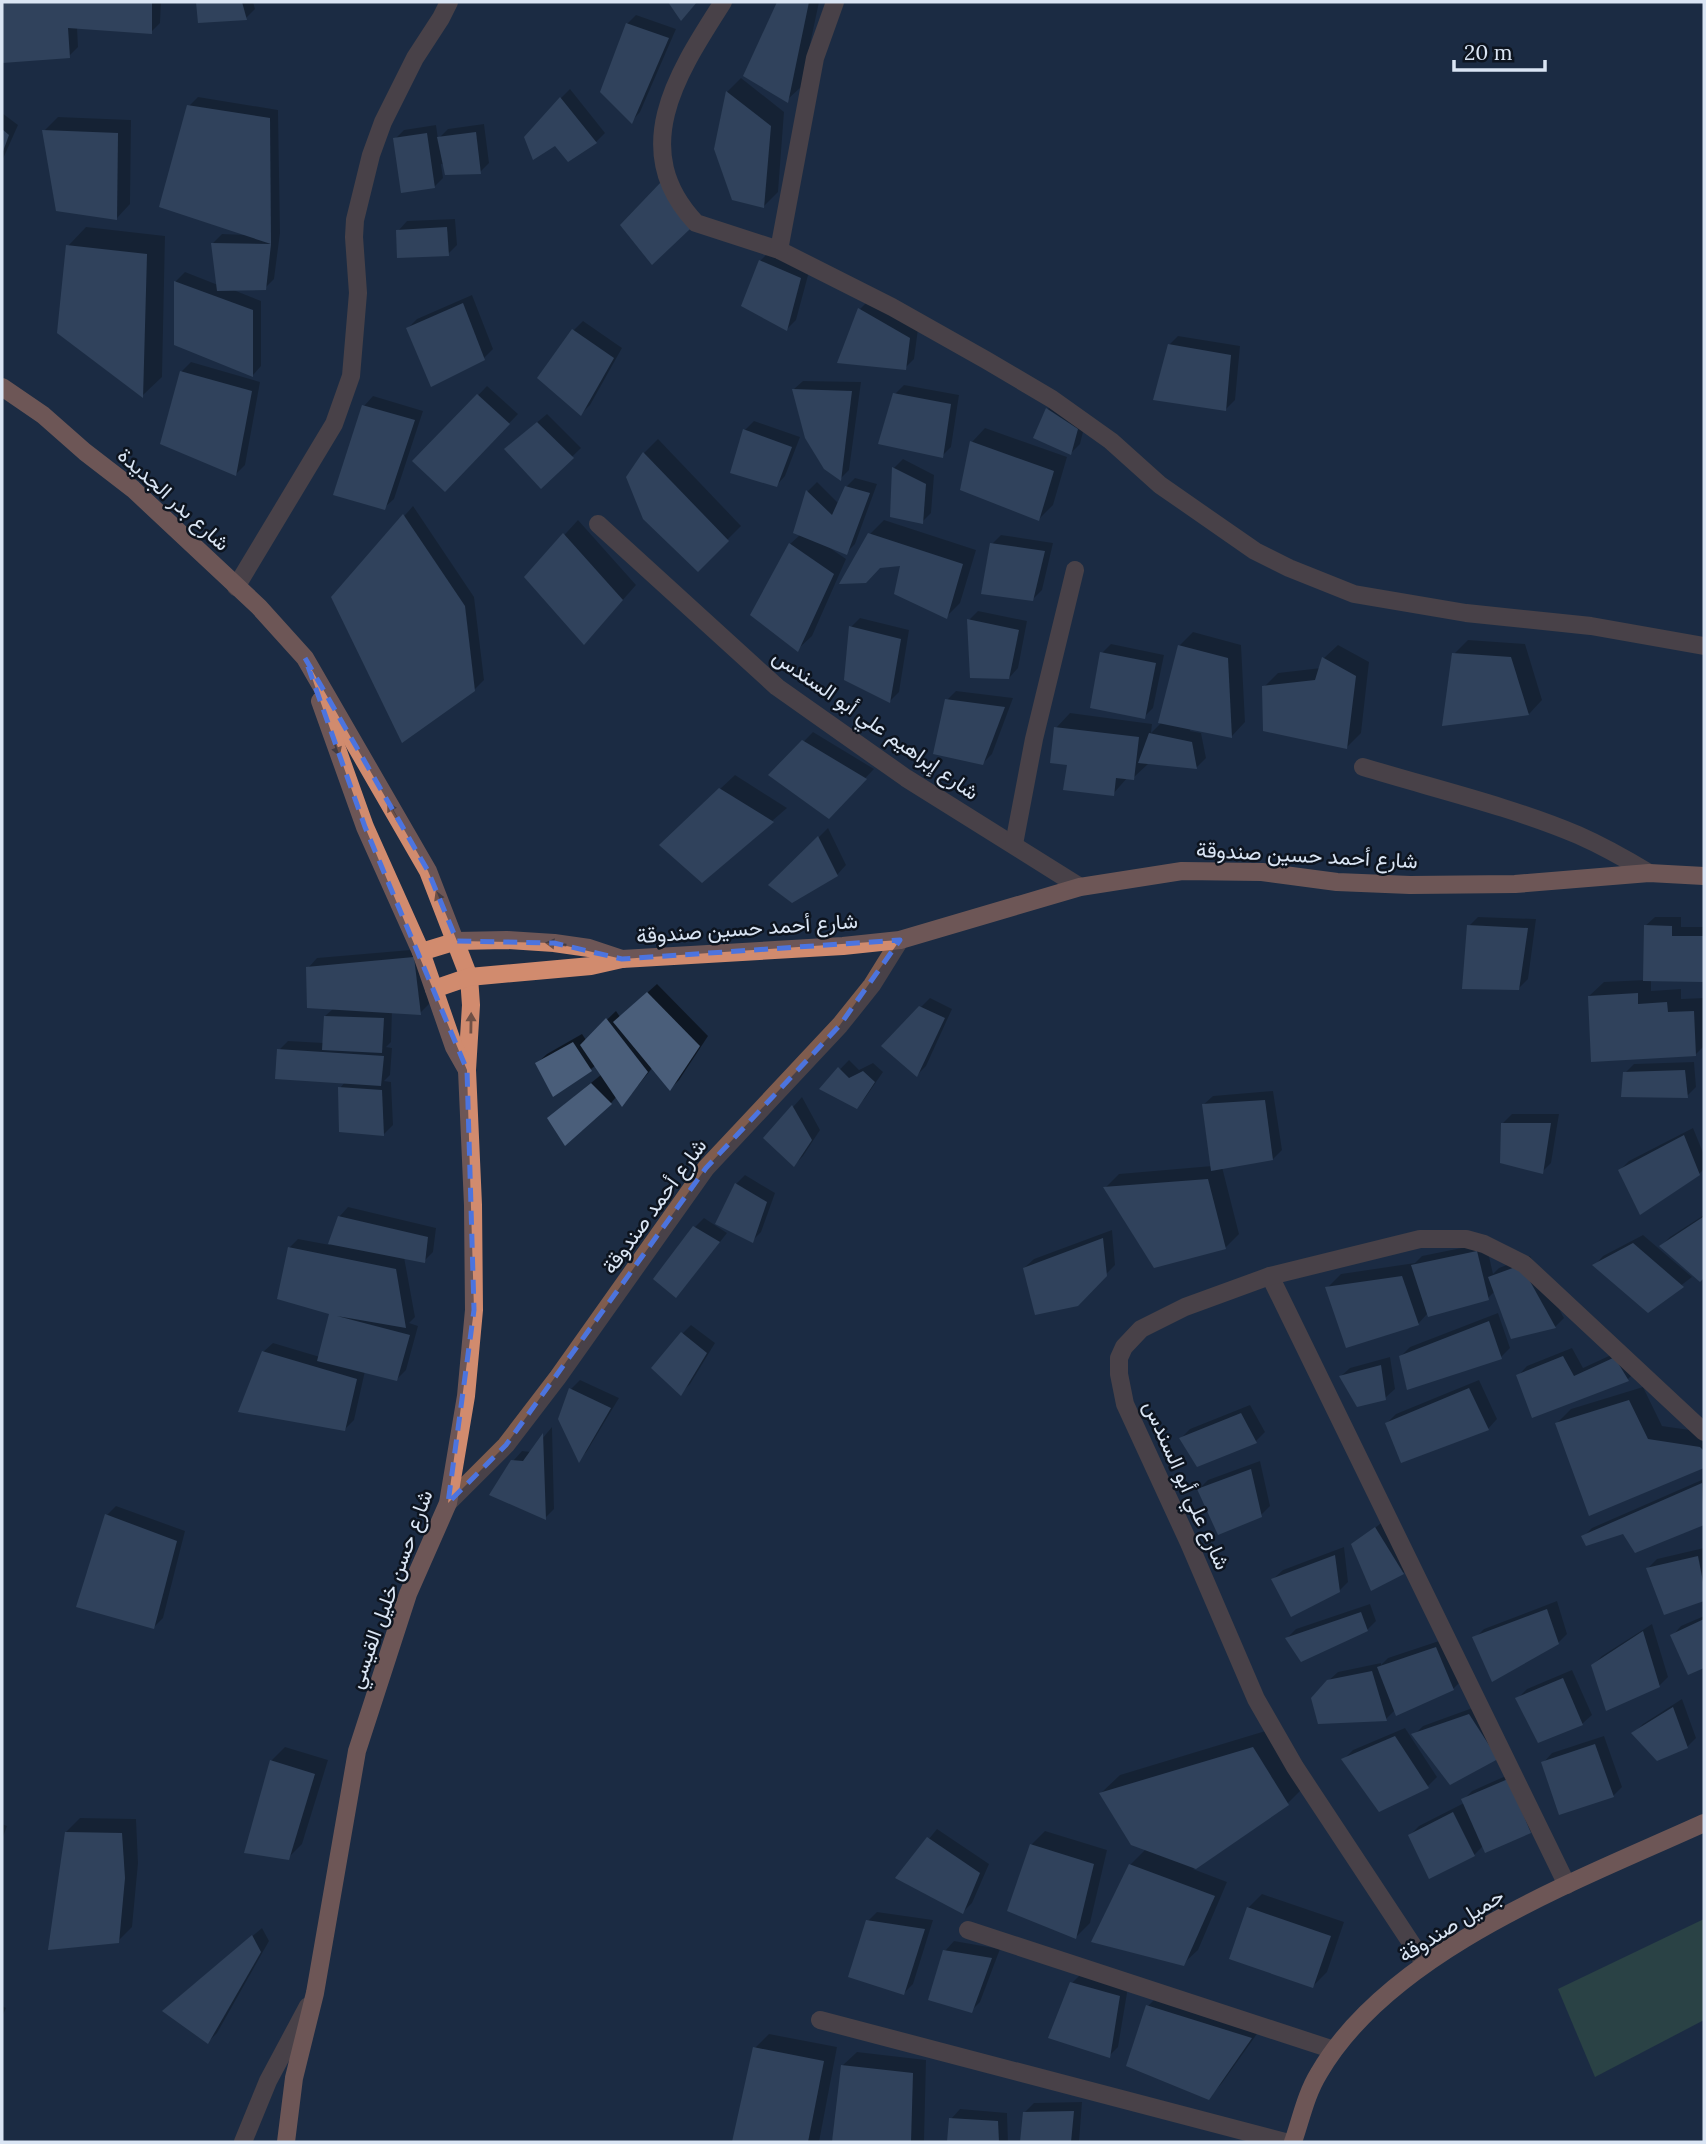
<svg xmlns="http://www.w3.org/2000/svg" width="1706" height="2144" viewBox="0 0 1706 2144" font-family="Lora,Vazirmatn,serif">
<rect width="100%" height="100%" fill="#1c2c43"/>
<polygon fill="#3c5d47" points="1704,1919 1704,2020 1595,2077 1558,1989"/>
<g fill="#0007">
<polygon points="2,2 161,2 160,23 151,32 77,27 78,47 69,56 2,61"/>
<polygon points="197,2 253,2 255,9 246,18 199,21"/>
<polygon points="779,2 819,2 801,87 787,100 745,75"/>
<polygon points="636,15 676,29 640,112 632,121 627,24"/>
<polygon points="741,78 784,112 778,192 764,206 716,148 727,92"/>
<polygon points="570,89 605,133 596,142 569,159 561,98"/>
<polygon points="198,97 278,110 280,233 274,279 265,288 231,289 261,301 261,366 253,375 176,344 176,281 185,272 218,285 213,243 222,234 247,235 189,106"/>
<polygon points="2,113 18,125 2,161"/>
<polygon points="58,117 131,120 130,204 117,218 44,131"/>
<polygon points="484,124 489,163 480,172 441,164 443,178 434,187 395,139 404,130 436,125 438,139 448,129"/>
<polygon points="455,219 457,245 448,254 398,231 407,221"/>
<polygon points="86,227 165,236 162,377 143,395 59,332 68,246"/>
<polygon points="769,252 810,268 796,320 787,329 760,261"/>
<polygon points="472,295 493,349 484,358 408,328 417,319"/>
<polygon points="869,300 918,329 914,359 905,368 860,309"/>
<polygon points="583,321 622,348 590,405 581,414 574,330"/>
<polygon points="1178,336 1240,346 1235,400 1226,409 1169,345"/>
<polygon points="191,362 260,382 245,465 236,474 162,443 182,371"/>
<polygon points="803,381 861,382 849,470 840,479 794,389"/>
<polygon points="904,385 959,395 951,447 942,456 895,394"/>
<polygon points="487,386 518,414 445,490 415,461"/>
<polygon points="373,396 423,411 394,499 384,508 364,406"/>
<polygon points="1057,400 1086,420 1080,444 1071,453 1048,409"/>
<polygon points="547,414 581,448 541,487 516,440"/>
<polygon points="754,421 800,437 785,476 776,486 745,430"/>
<polygon points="985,428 1067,457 1053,505 1039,519 972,442"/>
<polygon points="658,439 741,526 698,569 628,477 644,453"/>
<polygon points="903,459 934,475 931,513 922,522 891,515 894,468"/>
<polygon points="855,478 877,484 855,544 846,553 830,548 846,559 812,636 798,649 790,544 801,534 795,532 808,491 817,482 839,504 846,487"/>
<polygon points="413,506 474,597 484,680 474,690 333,597"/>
<polygon points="578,520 636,585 585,643 526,577"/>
<polygon points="884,520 976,550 960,603 946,617 902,564 870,534"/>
<polygon points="1001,535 1053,543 1042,590 1033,599 992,544"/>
<polygon points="978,611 1027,621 1018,668 1009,678 969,620"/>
<polygon points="860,618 909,630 899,692 890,701 851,627"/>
<polygon points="1193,632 1241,645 1245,722 1232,736 1191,728 1190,731 1201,733 1206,758 1197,767 1148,764 1133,778 1128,777 1113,794 1069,764 1056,728 1070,713 1152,724 1151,733 1162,722 1179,646"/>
<polygon points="1468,640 1525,644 1542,700 1529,714 1454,654"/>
<polygon points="1111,644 1164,655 1153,708 1144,717 1102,653"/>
<polygon points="1338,645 1369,662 1361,733 1347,747 1264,687 1278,673 1321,668 1324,658"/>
<polygon points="956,691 1013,698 992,754 983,763 947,700"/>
<polygon points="813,732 874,769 829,816 771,775"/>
<polygon points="735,775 787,808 703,881 675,831"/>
<polygon points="828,828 846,865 837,875 771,885"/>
<polygon points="1478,917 1536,919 1528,979 1519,988 1469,926"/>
<polygon points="1655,917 1681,917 1681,927 1704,927 1704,981 1651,980 1651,991 1681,989 1681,999 1704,998 1704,1046 1695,1055 1589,996 1604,982 1645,980 1645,926"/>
<polygon points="422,949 429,1004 420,1013 392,1011 391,1042 386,1047 392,1048 390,1075 384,1081 391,1082 393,1125 384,1134 340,1088 345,1082 279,1050 288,1041 324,1043 325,1016 334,1008 308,968 317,958"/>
<polygon points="657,984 708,1036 679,1080 671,1088 653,1067 623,1104 617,1096 611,1103 559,1109 602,1074 596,1065 591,1069 537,1063 547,1054 582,1034 586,1040 616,1011 620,1017"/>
<polygon points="930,998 952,1009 926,1066 917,1075 921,1007"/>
<polygon points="849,1060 859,1070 873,1063 883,1072 865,1098 856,1107 821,1089"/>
<polygon points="1694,1062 1696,1087 1687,1096 1625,1073 1634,1064"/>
<polygon points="1273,1091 1282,1150 1273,1159 1222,1167 1239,1234 1225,1248 1106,1187 1119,1174 1212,1166 1203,1105 1213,1096"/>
<polygon points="802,1097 820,1130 803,1156 794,1165 765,1138"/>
<polygon points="1512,1114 1559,1114 1551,1163 1542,1172 1503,1123"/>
<polygon points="1693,1128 1704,1155 1704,1169 1699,1174 1620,1170 1629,1161"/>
<polygon points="745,1175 775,1193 761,1232 752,1241 736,1184"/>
<polygon points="348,1207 436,1228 433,1252 424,1261 404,1257 415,1317 409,1323 418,1326 406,1370 397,1379 365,1371 354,1420 344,1430 263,1352 273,1343 320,1357 331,1313 289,1248 298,1239 330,1245 339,1217"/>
<polygon points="1704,1215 1704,1275 1700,1279 1661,1246 1670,1237"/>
<polygon points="704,1218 727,1233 685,1286 695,1227"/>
<polygon points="1112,1230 1115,1265 1077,1304 1024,1268 1034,1259"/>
<polygon points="1643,1235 1692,1277 1648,1311 1595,1265 1603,1256"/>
<polygon points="1486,1243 1493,1274 1499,1268 1530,1256 1564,1318 1555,1327 1495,1291 1488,1298 1428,1313 1418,1324 1327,1288 1341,1274 1415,1263 1422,1256"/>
<polygon points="1498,1313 1510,1348 1501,1357 1401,1356 1410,1347"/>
<polygon points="691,1325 715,1343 690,1384 681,1393 682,1334"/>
<polygon points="1572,1348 1583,1368 1622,1350 1637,1370 1628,1379 1518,1376 1527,1366"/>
<polygon points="1390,1357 1395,1389 1385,1398 1341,1376 1350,1368"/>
<polygon points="580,1380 619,1398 587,1451 579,1460 560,1419 571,1389"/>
<polygon points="1479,1380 1497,1419 1488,1429 1387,1423 1396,1414"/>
<polygon points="1643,1387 1662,1426 1704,1432 1704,1466 1590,1514 1557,1423 1571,1409"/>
<polygon points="1250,1405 1265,1432 1256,1441 1198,1465 1181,1438 1190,1429"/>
<polygon points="552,1427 554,1509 545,1518 513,1461 522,1451 531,1452"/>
<polygon points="1260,1461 1270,1506 1261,1515 1199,1489 1208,1480"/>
<polygon points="1704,1479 1704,1523 1636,1551 1623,1532 1583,1537 1592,1528"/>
<polygon points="116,1506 185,1531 163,1618 154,1627 107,1515"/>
<polygon points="1385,1520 1412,1564 1403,1573 1353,1545"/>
<polygon points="1344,1547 1348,1582 1339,1591 1273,1579 1283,1570"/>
<polygon points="1704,1548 1704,1600 1666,1613 1648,1568 1657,1559"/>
<polygon points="1557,1601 1567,1634 1558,1643 1475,1638 1484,1629"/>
<polygon points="1370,1604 1376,1621 1367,1630 1287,1638 1296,1629"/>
<polygon points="1704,1616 1704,1666 1689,1673 1672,1636 1681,1626"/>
<polygon points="1652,1624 1668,1677 1659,1686 1593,1665 1602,1656"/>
<polygon points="1445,1639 1463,1679 1453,1689 1397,1713 1395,1710 1386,1719 1328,1681 1338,1672 1381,1663 1381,1665 1388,1658"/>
<polygon points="1572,1670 1592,1715 1582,1724 1518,1698 1527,1689"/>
<polygon points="1682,1699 1696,1738 1687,1747 1634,1733 1643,1724"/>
<polygon points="1478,1706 1506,1749 1414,1735 1423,1726"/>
<polygon points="1405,1728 1437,1777 1428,1786 1344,1759 1353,1750"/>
<polygon points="1272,1729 1306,1785 1288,1803 1193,1869 1227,1882 1198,1950 1183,1964 1130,1865 1146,1849 1101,1793 1120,1775"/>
<polygon points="1604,1736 1622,1787 1613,1796 1543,1763 1552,1753"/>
<polygon points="285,1747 328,1760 302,1844 288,1858 271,1761"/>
<polygon points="1517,1771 1539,1822 1530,1831 1483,1846 1474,1855 1410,1835 1419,1826 1464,1803 1463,1800 1472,1791"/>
<polygon points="80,1818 136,1819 138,1863 132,1927 118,1941 66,1832"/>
<polygon points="2,1824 7,1826 2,1840"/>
<polygon points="937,1829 989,1864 972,1903 963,1912 898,1877"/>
<polygon points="1045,1831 1107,1850 1090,1923 1076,1937 1031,1845"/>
<polygon points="1262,1894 1344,1922 1327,1972 1313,1986 1248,1908"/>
<polygon points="877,1912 933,1920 913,1984 904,1993 868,1921"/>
<polygon points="262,1928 269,1941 217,2033 208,2042 173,2002"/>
<polygon points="954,1941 1000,1949 980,2002 971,2011 945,1951"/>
<polygon points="1081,1974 1128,1987 1118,2047 1109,2056 1072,1983"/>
<polygon points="1162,1992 1264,2024 1222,2083 1208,2098 1148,2006"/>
<polygon points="2,2006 6,2008 2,2017"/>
<polygon points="769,2034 837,2047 819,2142 733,2142 755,2048"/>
<polygon points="857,2052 926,2060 924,2142 834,2142 842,2066"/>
<polygon points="1082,2102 1079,2142 1022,2142 1025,2112 1034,2103"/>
<polygon points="960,2109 1007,2113 1008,2142 949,2142 951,2119"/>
</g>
<g fill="#4a5e7a">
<polygon points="2,2 152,2 152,34 68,28 70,58 2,63"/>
<polygon points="196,2 242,2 247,20 198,23"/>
<polygon points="668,2 697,2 681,21"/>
<polygon points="777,2 809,2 788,103 743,76"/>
<polygon points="626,23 669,38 632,124 600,92"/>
<polygon points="726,91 771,126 764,208 732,200 714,149"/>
<polygon points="560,97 597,143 568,162 555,146 533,160 524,137"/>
<polygon points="187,105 270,118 271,244 159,207"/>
<polygon points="2,129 9,135 2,154"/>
<polygon points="42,130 118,133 117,220 56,211"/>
<polygon points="476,132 481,174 445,175 437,137"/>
<polygon points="427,133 435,188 401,193 393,138"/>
<polygon points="662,181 690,229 652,265 620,225"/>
<polygon points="447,227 449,256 397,258 396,230"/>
<polygon points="211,243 271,244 266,290 217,291"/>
<polygon points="66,245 147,254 143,398 57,333"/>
<polygon points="759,260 801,278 787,331 741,306"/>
<polygon points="174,281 253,310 253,377 174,345"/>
<polygon points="463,303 485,360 431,387 406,328"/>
<polygon points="858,308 910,338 906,370 837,363"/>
<polygon points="572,329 614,358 581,416 537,378"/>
<polygon points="1168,344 1231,355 1226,411 1153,400"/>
<polygon points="180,371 252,391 236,476 160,444"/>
<polygon points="792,389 852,391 841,481 824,469 805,438"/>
<polygon points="893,393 951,404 943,458 878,444"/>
<polygon points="477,394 510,424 445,492 412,461"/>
<polygon points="362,405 415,420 385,510 333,495"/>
<polygon points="1046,408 1078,429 1071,455 1033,438"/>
<polygon points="537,422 574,458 541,489 504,449"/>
<polygon points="743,429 792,447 777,487 730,473"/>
<polygon points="970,441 1054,471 1039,521 960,490"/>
<polygon points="643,452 729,541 698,572 643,519 626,477"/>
<polygon points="892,467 926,484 923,524 890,517"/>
<polygon points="845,486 870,493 847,555 793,533 806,490 832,515"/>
<polygon points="403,514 465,606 475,691 402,743 331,597"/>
<polygon points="563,533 623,600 584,645 524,577"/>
<polygon points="868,533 963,564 947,619 894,594 900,566 880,568 866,583 839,584"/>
<polygon points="789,543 834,574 798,652 750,615"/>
<polygon points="990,543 1045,551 1033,601 981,594"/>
<polygon points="967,619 1019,630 1009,679 970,678"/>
<polygon points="849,626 901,639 890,703 844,680"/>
<polygon points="1178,645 1228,658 1232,738 1158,723"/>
<polygon points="1100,652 1156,663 1145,719 1090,708"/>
<polygon points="1452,653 1511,657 1529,715 1442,726"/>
<polygon points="1322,657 1356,676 1347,749 1263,731 1262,686 1315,680"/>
<polygon points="945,699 1005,707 983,765 933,754"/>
<polygon points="1054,727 1139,737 1134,780 1116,778 1114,796 1063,790 1067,765 1050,763"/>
<polygon points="1149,733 1192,742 1197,769 1138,763"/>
<polygon points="802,740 867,779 829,819 768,775"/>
<polygon points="719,788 774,822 702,883 659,845"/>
<polygon points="818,836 838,876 792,903 768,885"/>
<polygon points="1467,925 1528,928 1519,990 1462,989"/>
<polygon points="1644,925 1672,926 1672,936 1704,936 1704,982 1643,981"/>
<polygon points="414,957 421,1015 307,1008 306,967"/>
<polygon points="647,992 700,1046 670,1091 613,1022"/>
<polygon points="1638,993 1638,1004 1667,1002 1668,1012 1694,1011 1696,1056 1591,1062 1588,996"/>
<polygon points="919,1006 945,1018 917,1077 881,1046"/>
<polygon points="324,1016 384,1018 382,1053 322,1050"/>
<polygon points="606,1018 648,1072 622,1107 580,1045"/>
<polygon points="573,1042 592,1071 553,1097 535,1063"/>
<polygon points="277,1049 384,1056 381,1086 275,1079"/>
<polygon points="838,1067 849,1078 863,1071 875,1082 857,1109 819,1089"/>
<polygon points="1685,1070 1688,1098 1621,1097 1623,1072"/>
<polygon points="591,1083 612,1104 565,1146 547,1118"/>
<polygon points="338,1087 382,1090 384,1136 339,1132"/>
<polygon points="1265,1100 1273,1160 1211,1171 1202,1104"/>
<polygon points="792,1105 812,1140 794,1167 763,1138"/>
<polygon points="1501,1123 1551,1123 1543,1174 1500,1163"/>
<polygon points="1684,1135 1700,1175 1640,1215 1618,1170"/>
<polygon points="1208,1179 1226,1249 1154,1268 1103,1187"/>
<polygon points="735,1183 767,1202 753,1243 715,1224"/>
<polygon points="338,1216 428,1237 425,1263 328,1244"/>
<polygon points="1703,1217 1704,1278 1700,1282 1659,1246"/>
<polygon points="693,1226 720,1242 676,1298 653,1279"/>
<polygon points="1103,1238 1107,1276 1078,1306 1035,1315 1023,1268"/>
<polygon points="1633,1243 1684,1287 1648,1313 1592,1265"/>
<polygon points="288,1247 396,1269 406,1328 337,1316 410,1335 397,1381 317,1361 329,1314 277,1299"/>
<polygon points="1477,1251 1489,1300 1428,1317 1411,1265"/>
<polygon points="1521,1265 1556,1328 1511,1339 1488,1277"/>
<polygon points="1402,1276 1419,1325 1346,1348 1325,1287"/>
<polygon points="1489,1321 1502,1359 1407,1390 1399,1356"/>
<polygon points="681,1332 707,1353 681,1396 651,1368"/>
<polygon points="262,1351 357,1379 345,1431 238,1412"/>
<polygon points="1563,1356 1574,1376 1613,1358 1618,1363 1629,1381 1532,1418 1516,1375"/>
<polygon points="1381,1365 1386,1400 1357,1407 1339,1376"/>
<polygon points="569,1388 611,1408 579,1463 558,1419"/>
<polygon points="1469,1388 1489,1430 1401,1463 1385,1423"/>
<polygon points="1629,1400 1648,1439 1700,1447 1704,1451 1704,1468 1589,1516 1555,1423"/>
<polygon points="1241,1413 1257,1443 1197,1467 1179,1438"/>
<polygon points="543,1433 546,1520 489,1495 511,1460 523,1461"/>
<polygon points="1251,1469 1262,1517 1218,1535 1197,1489"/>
<polygon points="1702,1483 1704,1525 1635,1553 1623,1534 1586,1546 1581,1536"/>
<polygon points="105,1514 177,1541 154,1629 76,1607"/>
<polygon points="1375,1527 1404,1574 1371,1591 1351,1544"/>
<polygon points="1335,1555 1340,1592 1291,1617 1271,1579"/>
<polygon points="1698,1556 1704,1587 1704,1601 1664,1615 1646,1568"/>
<polygon points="1547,1609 1559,1644 1492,1682 1472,1637"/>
<polygon points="1361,1612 1368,1631 1301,1662 1285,1638"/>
<polygon points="1704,1619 1704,1668 1688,1675 1670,1635"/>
<polygon points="1643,1631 1660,1687 1606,1711 1591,1665"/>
<polygon points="1436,1647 1454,1690 1396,1716 1377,1667"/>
<polygon points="1372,1671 1387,1721 1318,1724 1311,1698 1327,1680"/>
<polygon points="1563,1678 1583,1725 1538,1743 1515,1698"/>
<polygon points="1673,1707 1688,1748 1657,1761 1631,1733"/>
<polygon points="1469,1714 1498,1759 1450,1785 1411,1734"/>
<polygon points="1395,1736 1429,1788 1379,1812 1341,1759"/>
<polygon points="1595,1744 1614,1797 1559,1815 1541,1762"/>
<polygon points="1253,1747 1289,1805 1196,1869 1131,1845 1099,1793"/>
<polygon points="270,1760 315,1774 289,1860 244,1853"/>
<polygon points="1508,1779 1531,1833 1485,1853 1461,1799"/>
<polygon points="1453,1812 1475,1856 1429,1879 1408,1835"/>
<polygon points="65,1832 122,1833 125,1878 119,1943 48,1950"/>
<polygon points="927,1837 980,1873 963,1914 895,1878"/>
<polygon points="1030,1844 1094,1864 1076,1939 1007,1911"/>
<polygon points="1129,1864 1215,1896 1184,1966 1091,1942"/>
<polygon points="1247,1907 1331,1936 1313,1988 1229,1959"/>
<polygon points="866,1920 925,1929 904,1995 848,1977"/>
<polygon points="252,1935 261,1952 208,2044 162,2011"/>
<polygon points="943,1950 992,1958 972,2013 928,2000"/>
<polygon points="1070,1982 1120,1996 1110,2058 1048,2038"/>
<polygon points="1146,2005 1252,2038 1209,2100 1126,2066"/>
<polygon points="753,2047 824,2061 808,2142 732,2142"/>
<polygon points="841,2065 913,2073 911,2142 832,2142"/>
<polygon points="1074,2111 1071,2142 1020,2142 1023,2112"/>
<polygon points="949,2118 998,2121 999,2142 947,2142"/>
</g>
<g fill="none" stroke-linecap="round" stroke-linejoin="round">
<g stroke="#7f5c4e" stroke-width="18">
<path d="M723 2C679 71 626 149 696 223L779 250 892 307 986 360 1052 399 1111 441 1160 485 1255 551 1289 568 1354 594 1466 613 1591 626 1704 646"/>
<polyline points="779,250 815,58 835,2"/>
<polyline points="598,524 777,687 906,778 1080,887"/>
<polyline points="236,587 334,424 351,376 358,293 354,237 355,220 371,155 383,122 415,58 441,18 449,2"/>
<path d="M1363 767C1435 789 1509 806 1578 835 1603 846 1626 859 1649 873"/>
<polyline points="1014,844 1034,739 1075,570"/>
<polyline points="1270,1276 1567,1885"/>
<polyline points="448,1503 506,1445 558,1377 706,1168 840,1025 872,985 900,940"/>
<polyline points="968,1930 1334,2050"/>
<polyline points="1425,1964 1295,1767 1256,1699 1189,1543 1125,1404 1119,1374 1119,1358 1124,1347 1141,1329 1185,1307 1270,1276 1420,1239 1466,1239 1484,1244 1524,1264 1704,1432"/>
<polyline points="820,2020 1285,2142"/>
<polyline points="243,2142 268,2081 308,2006"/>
</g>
<g stroke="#d18b6e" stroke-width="18">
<polyline points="2,387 43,415 85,452 133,489 259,607 305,658 428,871 469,977 471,1005 467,1070 473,1205 474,1310 466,1396 448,1503 408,1594 357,1751 315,1993 294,2078 286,2142"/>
<polyline points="320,701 365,827 421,952 454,1047 467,1070"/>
<polyline points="421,952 457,941 507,940 554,943 589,948 622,959"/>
<polyline points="434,989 469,977 591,966 622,959 843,946 900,940 1080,887 1182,871 1262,872 1337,882 1410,885 1515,884 1649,873 1704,876"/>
<path d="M1293 2142C1301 2119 1306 2094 1319 2073 1391 1949 1579 1880 1704 1823"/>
</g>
</g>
<defs><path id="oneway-solid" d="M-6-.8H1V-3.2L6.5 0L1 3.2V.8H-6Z" transform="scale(1.75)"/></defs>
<g fill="#6f5046">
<use href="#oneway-solid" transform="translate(336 746) rotate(71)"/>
<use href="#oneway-solid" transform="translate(393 812) rotate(-120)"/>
<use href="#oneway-solid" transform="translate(440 901) rotate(-112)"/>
<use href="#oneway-solid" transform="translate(556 944) rotate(-174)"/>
<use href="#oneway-solid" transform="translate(471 1023) rotate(-89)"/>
</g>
<path d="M0 0H1706V2144H0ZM305 658 428 871 457 941 554 943 622 959 900 940 840 1025 706 1168 506 1445 448 1503 474 1310 467 1070 365 827Z" fill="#1c2c43" fill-opacity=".55" fill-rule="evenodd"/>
<path fill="none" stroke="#4c74df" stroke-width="5" stroke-dasharray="14 9" stroke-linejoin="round" d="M305 658 428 871 457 941 554 943 622 959 900 940 840 1025 706 1168 506 1445 448 1503 474 1310 467 1070 365 827Z"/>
<g text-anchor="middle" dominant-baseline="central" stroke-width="5" stroke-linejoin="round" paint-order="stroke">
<g font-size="21" fill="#dae5f4" stroke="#0d141f">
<text transform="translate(174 499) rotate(42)">شارع بدر الجديدة</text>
<text transform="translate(876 724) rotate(35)">شارع إبراهيم علي أبو السندس</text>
<text transform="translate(1307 855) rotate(3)">شارع أحمد حسين صندوقة</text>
<text transform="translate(747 928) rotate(-4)">شارع أحمد حسين صندوقة</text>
<text transform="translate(654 1206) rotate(-54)">شارع أحمد صندوقة</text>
<text transform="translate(1187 1485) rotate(66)">شارع علي أبو السندس</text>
<text transform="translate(390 1589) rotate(-70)">شارع حسن خليل القيسي</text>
<text transform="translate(1451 1925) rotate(-32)">جميل صندوقة</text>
</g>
</g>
<rect width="1706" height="2144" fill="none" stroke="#dae5f4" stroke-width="7"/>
<path d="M1454 60v10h91v-10" fill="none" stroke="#dae5f4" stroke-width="3.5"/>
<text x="1464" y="60" font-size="21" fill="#dae5f4" stroke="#0d141f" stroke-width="5" paint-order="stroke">20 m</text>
</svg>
